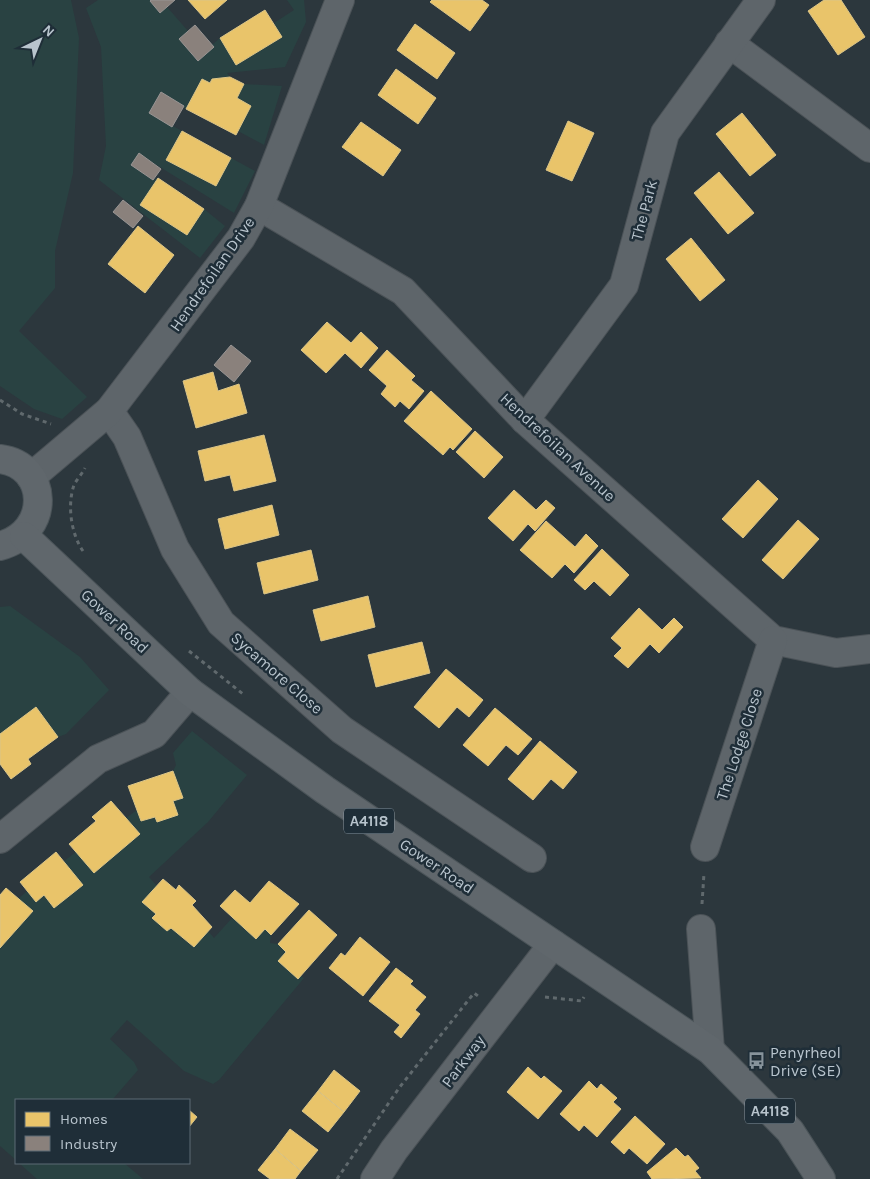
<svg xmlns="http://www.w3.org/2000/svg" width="870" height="1179" viewBox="0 0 870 1179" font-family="Karla,sans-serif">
<rect width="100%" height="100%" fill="#2c373d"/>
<g fill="#294242">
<polygon points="0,0 71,0 79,38 73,173 55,251 55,288 19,331 87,397 62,419 34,409 0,386"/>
<polygon points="98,0 151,0 159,13 167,7 188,31 179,39 198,61 214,47 212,45 220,38 236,65 282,37 274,23 294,10 287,0 304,0 306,22 285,67 227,73 230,77 212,79 186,109 161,92 149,113 182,131 167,159 215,186 231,158 255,171 234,213 139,154 131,165 153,180 158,178 141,205 187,235 204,209 225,226 200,258 99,180 106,146 101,47 86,8"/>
<polygon points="244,84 282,86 264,145 238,131 251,106 237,98"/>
<polygon points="10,606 80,657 109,690 66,734 58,737 36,707 0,734 0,607"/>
<polygon points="192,731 247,775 208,822 149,877 157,886 143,902 156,914 152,918 167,931 171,928 193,947 208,931 214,938 233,917 265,929 271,935 270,943 278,944 286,952 278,961 304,978 219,1080 213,1084 184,1071 127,1020 110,1039 134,1062 138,1070 112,1100 16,1100 16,1160 0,1146 0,948 33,911 18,899 27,891 36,902 44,895 54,908 82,885 64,861 76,852 94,873 140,834 126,818 137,810 141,821 155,817 158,822 178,815 173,801 182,798 173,771 176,765 173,753"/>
<polygon points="19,1163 124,1163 143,1179 37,1179"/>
</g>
<g fill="#e9c46a" stroke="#dac488">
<polygon points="188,0 227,0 205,19"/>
<polygon points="432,0 482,0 489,5 470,31 430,2"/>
<polygon points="824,0 841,0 865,37 838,55 808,11"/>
<polygon points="265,10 282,37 236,65 220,38"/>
<polygon points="415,24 455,53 437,79 397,50"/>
<polygon points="396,69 436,98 418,124 378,95"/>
<polygon points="230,77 244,84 237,98 251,106 236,135 186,109 202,79 210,83 212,79"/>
<polygon points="742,113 776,155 750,176 716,134"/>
<polygon points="568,121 594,133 572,181 546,170"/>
<polygon points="361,122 401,150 383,176 342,147"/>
<polygon points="182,131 231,158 216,186 166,160"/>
<polygon points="719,172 754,213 728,234 694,193"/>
<polygon points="158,178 204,209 187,235 140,205"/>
<polygon points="138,226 174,255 145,293 108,264"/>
<polygon points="691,238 725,280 700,301 666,259"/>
<polygon points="327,322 351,343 361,332 378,348 361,368 345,353 326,373 301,350"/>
<polygon points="387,350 415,376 411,380 424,391 409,409 400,401 395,407 381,394 387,386 369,370"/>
<polygon points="213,372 218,391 239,384 247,413 196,428 183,381"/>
<polygon points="431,391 472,429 453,450 450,447 443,455 404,421"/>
<polygon points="475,431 503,457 484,478 456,452"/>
<polygon points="264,435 276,481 234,491 230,475 205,481 198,451"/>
<polygon points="758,480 778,499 743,538 722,519"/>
<polygon points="514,490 536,510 546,500 555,508 535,531 528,524 513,541 488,518"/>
<polygon points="272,505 279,535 225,549 218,519"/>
<polygon points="798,520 819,539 783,579 762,560"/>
<polygon points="546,521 575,547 586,534 598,546 574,573 565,564 552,578 520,550"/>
<polygon points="602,549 629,575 610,596 594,581 585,590 574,580"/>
<polygon points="311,550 318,580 264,594 257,563"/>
<polygon points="368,596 375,627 321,641 313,610"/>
<polygon points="639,608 662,630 674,618 683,627 659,653 650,644 628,668 614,656 622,648 611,638"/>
<polygon points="422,642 430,673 376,687 368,655"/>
<polygon points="446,669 483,700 469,717 457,707 439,728 414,707"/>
<polygon points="36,707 58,737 28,759 31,764 11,779 0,764 0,734"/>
<polygon points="495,708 532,739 518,755 506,745 488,766 463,745"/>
<polygon points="540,741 577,772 563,789 551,779 533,800 508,779"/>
<polygon points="173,771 183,798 173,801 178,815 157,822 155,817 141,821 128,786"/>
<polygon points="111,801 140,834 94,873 69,844 96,821 92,817"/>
<polygon points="56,852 83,885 54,908 44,895 36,902 20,882"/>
<polygon points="163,879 176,890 179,885 196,901 192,905 212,927 194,947 171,928 167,931 152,918 156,914 142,902"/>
<polygon points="269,881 299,904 271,935 265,929 256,939 220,906 235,890 250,903"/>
<polygon points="6,888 33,911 0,948 0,895"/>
<polygon points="309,910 337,935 298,979 278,961 286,952 278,944"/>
<polygon points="360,937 390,962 363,996 329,968 341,953 345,956"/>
<polygon points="396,968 413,981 410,984 426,997 415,1010 420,1014 401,1038 394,1032 400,1025 369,1001"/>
<polygon points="528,1067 541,1079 544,1076 562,1091 538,1119 507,1092"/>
<polygon points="334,1070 360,1091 344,1112 318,1091"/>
<polygon points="589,1081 597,1089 601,1084 617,1098 613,1102 621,1109 597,1137 584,1125 579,1131 560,1114"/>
<polygon points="318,1091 344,1112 328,1132 302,1111"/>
<polygon points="189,1110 197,1117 189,1127"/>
<polygon points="635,1116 665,1144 647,1164 629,1148 624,1154 611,1142"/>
<polygon points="290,1129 318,1150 301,1171 275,1149"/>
<polygon points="676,1148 685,1157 688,1155 699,1168 695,1171 701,1178 652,1179 647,1172"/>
<polygon points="275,1149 301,1171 295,1179 270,1179 258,1170"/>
</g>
<g fill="#8a817c" stroke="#989594">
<polygon points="151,0 175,0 160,13 150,1"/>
<polygon points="195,25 214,47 198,61 179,39"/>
<polygon points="161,92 184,106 172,127 149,113"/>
<polygon points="139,153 161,169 153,180 131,165"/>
<polygon points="123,200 143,216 133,228 113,212"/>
<polygon points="231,345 251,361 234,382 214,365"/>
</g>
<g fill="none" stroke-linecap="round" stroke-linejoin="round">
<defs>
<g id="minor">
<polyline points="729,43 870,148"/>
<polyline points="259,206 403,291 525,420 773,640 836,653 870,649"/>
<polyline points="109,411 127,437 175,549 221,623 342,730 532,858"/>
<polyline points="525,420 624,285 665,133 761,0"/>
<polyline points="31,477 109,411 241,238 259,206 340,0"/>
<polyline points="0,839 98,759 154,734 190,692"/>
<polyline points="705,847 773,640"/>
<polyline points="701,929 710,1050"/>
<polyline points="375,1179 394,1150 553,944"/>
</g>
<g id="major">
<path d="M0 459C49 465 52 532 0 546"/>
<polyline points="24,536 190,692 325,790 710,1050 790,1131 821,1179"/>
</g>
</defs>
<use href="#minor" stroke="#4b5257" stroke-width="30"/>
<use href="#major" stroke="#4b5459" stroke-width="30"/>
<g stroke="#60696d" stroke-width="3" stroke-dasharray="4 4" stroke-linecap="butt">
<polyline points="0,400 22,414 51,424"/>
<path d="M83 551C71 534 67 505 74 485 77 479 82 474 85 468"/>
<polyline points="189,651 243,694"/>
<polyline points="702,904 704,873"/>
<polyline points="545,997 582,1001 584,997"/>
<polyline points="337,1179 399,1088 474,993 478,996"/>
</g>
<use href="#minor" stroke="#5e656a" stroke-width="28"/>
<use href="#major" stroke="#60676c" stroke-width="28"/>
</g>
<defs>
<symbol id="bus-bare" viewBox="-9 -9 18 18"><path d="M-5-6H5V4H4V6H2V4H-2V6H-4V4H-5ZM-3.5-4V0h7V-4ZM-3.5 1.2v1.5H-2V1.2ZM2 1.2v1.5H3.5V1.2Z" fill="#87939b" stroke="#1f2e38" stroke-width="2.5" paint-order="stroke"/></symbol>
</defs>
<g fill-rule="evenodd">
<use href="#bus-bare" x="744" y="1048" width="25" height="25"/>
</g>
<g text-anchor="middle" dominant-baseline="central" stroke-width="5" stroke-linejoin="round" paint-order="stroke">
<g fill="#1f2e38" stroke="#8a97a0" stroke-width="1">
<rect x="344" y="808.5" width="50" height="25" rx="4"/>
<rect x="745" y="1098.5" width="50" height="25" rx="4"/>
</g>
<g font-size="15" font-weight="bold" fill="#b8c4cd">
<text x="369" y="821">A4118</text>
<text x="770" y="1111">A4118</text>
</g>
<g font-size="16" fill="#b8c4cd" stroke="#1f2e38">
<text transform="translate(644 210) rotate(-75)">The Park</text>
<text transform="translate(212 274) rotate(-55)">Hendrefoilan Drive</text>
<text transform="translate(558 447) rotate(43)">Hendrefoilan Avenue</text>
<text transform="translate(115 621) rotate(43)">Gower Road</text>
<text transform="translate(277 673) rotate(41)">Sycamore Close</text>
<text transform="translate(739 744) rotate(-72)">The Lodge Close</text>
<text transform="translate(437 866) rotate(34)">Gower Road</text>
<text transform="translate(463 1061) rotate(-53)">Parkway</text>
</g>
<g font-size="16" fill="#b8c4cd" stroke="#1f2e38" text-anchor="start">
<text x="770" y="1052">Penyrheol<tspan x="770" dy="18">Drive (SE)</tspan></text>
</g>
</g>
<rect x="15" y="1099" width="175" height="65" fill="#1f2e38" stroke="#5c6a74"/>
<rect x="25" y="1112" width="25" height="15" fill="#e9c46a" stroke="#5c6a74"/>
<text x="60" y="1124" font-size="15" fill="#b8c4cd">Homes</text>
<rect x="25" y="1136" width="25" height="15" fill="#8a817c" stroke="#5c6a74"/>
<text x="60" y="1149" font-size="15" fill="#b8c4cd">Industry</text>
<g transform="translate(40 40) rotate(43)" stroke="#1f2e38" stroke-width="4" paint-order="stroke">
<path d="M0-4L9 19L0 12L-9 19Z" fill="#b8c4cd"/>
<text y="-8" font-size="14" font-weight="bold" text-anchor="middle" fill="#b8c4cd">N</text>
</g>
</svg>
